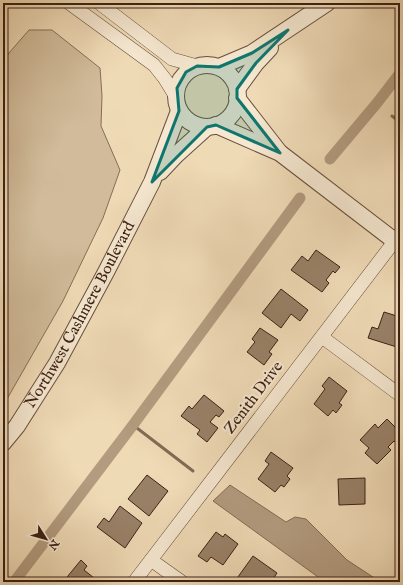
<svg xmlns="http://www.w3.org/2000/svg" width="403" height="585" viewBox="0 0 403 585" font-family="'IM FELL English',serif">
<rect width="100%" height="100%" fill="#efdab6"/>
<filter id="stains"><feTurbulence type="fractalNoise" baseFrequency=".005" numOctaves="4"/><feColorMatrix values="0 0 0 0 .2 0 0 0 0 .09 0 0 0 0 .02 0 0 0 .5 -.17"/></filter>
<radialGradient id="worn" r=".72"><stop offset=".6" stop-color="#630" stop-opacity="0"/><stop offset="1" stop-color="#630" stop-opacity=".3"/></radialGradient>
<polygon fill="#d1bb9a" stroke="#866e56" points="29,30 52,30 100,68 102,96 101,126 120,170 103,218 63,301 3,406 3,63 9,53"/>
<polygon fill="#b29b7f" stroke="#836a54" points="230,485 286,522 295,517 306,519 347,560 379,581 382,582 325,582 213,501"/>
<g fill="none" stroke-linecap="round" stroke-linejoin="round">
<g stroke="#836a54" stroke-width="3">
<polyline points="392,116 400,122"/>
<polyline points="133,425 193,471"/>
</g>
<g stroke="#b29b7f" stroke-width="11">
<polyline points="330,159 377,103 400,73"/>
<polyline points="14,582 133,425 300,198"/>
</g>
</g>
<g fill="#998168" stroke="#3c2113">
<polygon points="316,250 340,267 335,273 333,271 326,280 329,283 322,292 291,270 302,256 308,261"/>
<polygon points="281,289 308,310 300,321 291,314 281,328 262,313"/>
<polygon points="384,312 400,317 400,348 368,338 372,327 378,329"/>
<polygon points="260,328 278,340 269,352 272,354 264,365 247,352 255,342 252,339"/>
<polygon points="329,377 347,391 339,403 342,405 336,413 333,410 328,416 314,404 325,389 322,386"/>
<polygon points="204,395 224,411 219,417 216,415 210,422 218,428 207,442 197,434 200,430 181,416 189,406 192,409"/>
<polygon points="387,419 400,432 400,443 398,445 394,441 388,447 391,450 377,464 365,453 369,448 360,440 375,424 378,428"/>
<polygon points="271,452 293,468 287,476 290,479 284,487 281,485 275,492 258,479 269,464 265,461"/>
<polygon points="147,475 168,491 149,516 128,499"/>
<polygon points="365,478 365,504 339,505 338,479"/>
<polygon points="120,506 142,523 125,548 97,527 104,518 109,522"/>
<polygon points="216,532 223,537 225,534 238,544 223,565 211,557 207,562 198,556"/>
<polygon points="253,556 277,573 271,582 235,581"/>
<polygon points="81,560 87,566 84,570 99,582 63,582"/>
</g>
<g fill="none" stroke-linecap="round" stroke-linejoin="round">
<defs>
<g id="minor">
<polyline points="69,3 154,65 165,79 176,97"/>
<polyline points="99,3 172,59 197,66"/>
<polyline points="322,337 400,395"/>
<polyline points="151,560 182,582"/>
<polyline points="134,582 400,234"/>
</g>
<g id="tertiary">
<circle cx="207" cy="96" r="31"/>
<polyline points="219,67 252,53 327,3"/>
<polyline points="237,89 256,63 270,48"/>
<polyline points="237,98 279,152"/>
<polyline points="216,125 280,153 400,245"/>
<polyline points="160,172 176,155 207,127"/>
<path id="s1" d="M3 443 17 426 57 363 106 272 152 182 179 111"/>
</g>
</defs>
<use href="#minor" stroke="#694f3c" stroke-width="14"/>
<use href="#tertiary" stroke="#694f3c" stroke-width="18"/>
<use href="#minor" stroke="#f5e7d0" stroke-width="13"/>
<use href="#tertiary" stroke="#f5e7d0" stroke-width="16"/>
</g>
<path fill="#0f766e" fill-opacity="0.2" stroke="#0f766e" stroke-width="3" stroke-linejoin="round" d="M288 30 256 63 237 89V98L280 153 216 125 207 127 152 182 179 111 177 88 186 72 197 66 219 67 252 53Z"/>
<g text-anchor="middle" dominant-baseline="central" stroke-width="4" stroke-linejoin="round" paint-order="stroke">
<g font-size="16" fill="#3c2113" stroke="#f5e7d0">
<text stroke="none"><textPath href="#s1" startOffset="150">Northwest Cashmere Boulevard</textPath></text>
<text transform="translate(254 398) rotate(-53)">Zenith Drive</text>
</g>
</g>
<rect width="403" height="585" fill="none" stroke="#efdab6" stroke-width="16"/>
<rect x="4" y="4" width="395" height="577" fill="none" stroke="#3c2113" stroke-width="2"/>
<rect x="8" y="8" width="387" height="569" fill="none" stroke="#3c2113"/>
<g transform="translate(46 539) rotate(127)" stroke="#f5e7d0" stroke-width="3" paint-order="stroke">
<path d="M0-3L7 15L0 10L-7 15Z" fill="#3c2113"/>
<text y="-6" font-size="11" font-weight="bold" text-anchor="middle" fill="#3c2113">N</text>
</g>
<rect width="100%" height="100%" filter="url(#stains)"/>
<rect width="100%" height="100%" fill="url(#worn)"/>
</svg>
